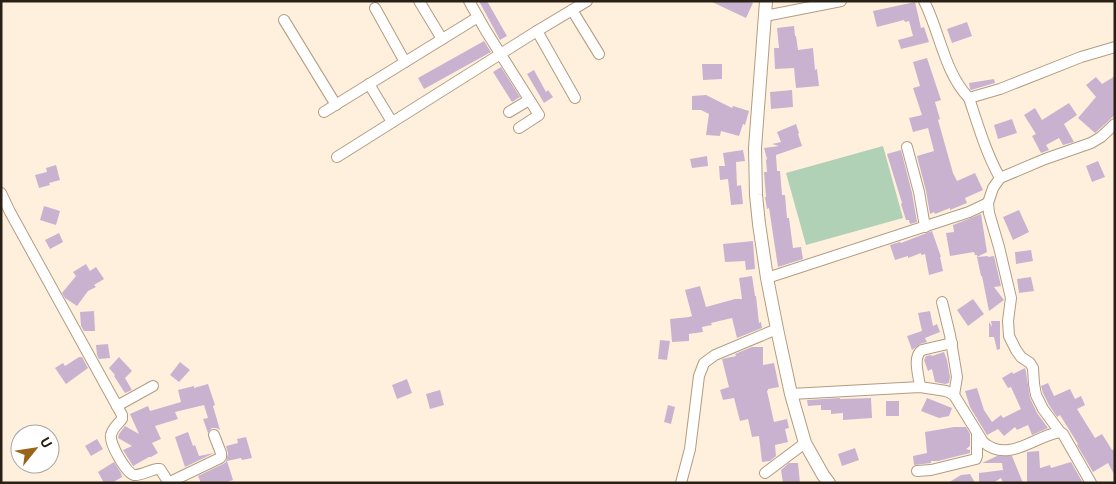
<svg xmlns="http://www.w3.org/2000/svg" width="1116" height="484" viewBox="0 0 1116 484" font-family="Ubuntu,sans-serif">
<rect width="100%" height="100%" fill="#fff0de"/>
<polygon fill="#b1d1b7" points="883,146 903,218 806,245 786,173"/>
<g fill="#c9b2cf">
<polygon points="479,1 487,1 507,36 500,40"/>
<polygon points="710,1 748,1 753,3 746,18"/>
<polygon points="915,2 921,28 924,27 929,42 901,49 898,40 913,36 909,21 905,22 904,20 877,27 873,11"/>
<polygon points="967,22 972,36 952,43 947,29"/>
<polygon points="794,26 795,36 796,36 798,50 813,48 815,70 817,69 819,86 796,88 794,68 775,69 774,48 779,48 777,28"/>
<polygon points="484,41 491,52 424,89 418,78"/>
<polygon points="927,58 941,100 935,102 940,119 938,120 953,173 957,181 975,173 983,190 965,198 967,203 950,210 950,208 935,214 934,212 930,214 926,191 917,156 934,151 928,128 913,132 909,118 922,115 913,88 920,86 913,62"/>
<polygon points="702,64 722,64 722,79 703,80"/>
<polygon points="501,67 520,97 512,102 493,72"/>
<polygon points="534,70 546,92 548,90 553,97 544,103 527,74"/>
<polygon points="1115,76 1115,115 1095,133 1078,118 1096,97 1086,85 1096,77 1102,84"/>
<polygon points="994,79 995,83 971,90 970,89 969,83"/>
<polygon points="792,90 793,107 771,109 770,92"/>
<polygon points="706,95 732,108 733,106 749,111 745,125 743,124 739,136 721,131 720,136 706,135 709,114 701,110 692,110 692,96"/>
<polygon points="1069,103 1077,115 1064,124 1074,142 1063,145 1059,138 1046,145 1049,150 1041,153 1032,136 1036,134 1024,115 1035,108 1042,120"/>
<polygon points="1012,119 1017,133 998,139 994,125"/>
<polygon points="796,124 799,133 798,134 802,146 776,155 777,171 780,171 782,195 785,195 787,218 789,218 793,248 801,247 803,259 778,267 769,208 767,209 765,197 766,197 764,172 767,172 766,160 767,159 764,148 779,146 772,144 781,142 777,132"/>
<polygon points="743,150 745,161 736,162 737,186 741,185 743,204 731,205 728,179 720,180 719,166 725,166 723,153"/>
<polygon points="901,150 912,193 917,222 910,224 909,220 906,220 901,204 902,203 887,154"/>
<polygon points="707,156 708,166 692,168 690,159"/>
<polygon points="1098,161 1105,177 1092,182 1086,166"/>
<polygon points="56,165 60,180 49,183 50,185 39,188 35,175 47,172 46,168"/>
<polygon points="44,206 60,211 56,225 40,220"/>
<polygon points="1019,210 1029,232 1013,240 1003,217"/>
<polygon points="981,214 987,252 977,257 977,255 975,255 974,252 950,256 946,233 954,232 953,225"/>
<polygon points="932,231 941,257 940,257 943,271 929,275 925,254 921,255 921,253 908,258 908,256 895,260 890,245 900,242 901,243"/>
<polygon points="59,233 63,242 50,249 45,240"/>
<polygon points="753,241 755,269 746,270 745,261 725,262 723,244"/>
<polygon points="1031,250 1033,261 1016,264 1015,252"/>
<polygon points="988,256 988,257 994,256 1001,286 994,287 1004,300 989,311 982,276 981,276 977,257"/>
<polygon points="86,264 90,271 96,267 104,279 94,285 96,287 88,291 77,306 65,298 62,293 76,276 73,272"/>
<polygon points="752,276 755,296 756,296 759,323 761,322 762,328 737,338 732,318 711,323 712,325 702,327 703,332 689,334 689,341 672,342 670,319 689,317 692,316 685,290 700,286 706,307 735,299 742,299 739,278"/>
<polygon points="1031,277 1034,291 1019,293 1017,279"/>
<polygon points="973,299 984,314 968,326 957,310"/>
<polygon points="94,311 95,331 84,331 81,326 80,312"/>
<polygon points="930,311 933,326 937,324 940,332 925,338 927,342 920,344 912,350 907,336 922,331 918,313"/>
<polygon points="991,321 1000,321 1000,349 997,350 994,337 989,337 989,322 992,327"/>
<polygon points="660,340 670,341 667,360 658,359"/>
<polygon points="108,344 110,358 99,359 97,355 96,345"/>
<polygon points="752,347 763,347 763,365 774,363 779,387 768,389 768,390 767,391 774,422 787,419 789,428 785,429 788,442 775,445 776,456 770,461 762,462 759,436 752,437 748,419 740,421 734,398 723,400 720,390 729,387 722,359 736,356 735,354"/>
<polygon points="944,352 947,360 950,377 949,383 945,384 935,382 932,369 928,371 924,360 926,356 931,355 932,356"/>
<polygon points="79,357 82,357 88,368 66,384 55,368 63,363 65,366"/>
<polygon points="119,357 132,371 125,378 132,390 125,393 114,376 115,375 109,368"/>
<polygon points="180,362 190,370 179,382 170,375"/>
<polygon points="1025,368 1026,372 1030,398 1037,413 1048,428 1032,435 1028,425 1017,430 1015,427 1004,436 998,429 987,435 970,407 965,391 977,388 984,410 992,422 1001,415 1003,418 1021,409 1011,387 1008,388 1002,378 1012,372 1013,374"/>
<polygon points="407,379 412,393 397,399 392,385"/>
<polygon points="1048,383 1054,396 1070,389 1075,399 1081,396 1085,405 1077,409 1095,438 1102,434 1112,450 1115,449 1115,476 1108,463 1093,472 1077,445 1078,444 1060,415 1057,417 1049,405 1043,393 1041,386"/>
<polygon points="208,384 215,405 213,406 220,430 216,428 212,428 208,433 203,419 208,418 204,405 175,412 178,419 155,426 161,439 152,443 158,453 151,457 149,457 133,466 123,450 132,446 118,438 119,434 125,426 139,434 130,414 148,406 150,411 181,402 178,390 194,386 194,388"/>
<polygon points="440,390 444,405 430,409 426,394"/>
<polygon points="840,398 840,399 871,398 872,418 843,420 843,413 831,414 831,410 821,410 821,405 808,406 807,400"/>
<polygon points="927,398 952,408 949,416 939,418 921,411"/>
<rect x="886" y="401" width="13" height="15"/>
<polygon points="668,405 675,407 671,424 664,422"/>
<polygon points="954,427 966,427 970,434 970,446 966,449 970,450 970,453 938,461 931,461 931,463 914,465 913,456 927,453 925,432"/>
<polygon points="188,432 193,446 195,445 199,456 214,453 185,467 175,437"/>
<polygon points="246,437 252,458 242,460 241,458 227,461 233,480 225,483 201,483 198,476 223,464 226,462 228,453 226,446 238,443 237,439"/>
<polygon points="97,439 103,449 91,456 85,446"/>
<polygon points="855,448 859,460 842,466 838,454"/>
<polygon points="1039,451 1040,468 1050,465 1051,468 1071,462 1083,483 1027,483 1027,452"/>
<polygon points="997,456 1012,456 1023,483 1003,483 1001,478 993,483 979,483 979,473 1003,470 1002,463 982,463"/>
<polygon points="114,462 121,473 122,477 112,483 104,483 98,472"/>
<polygon points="789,463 798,463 800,483 783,483 781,470"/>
<polygon points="970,474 975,483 948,483 961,475"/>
</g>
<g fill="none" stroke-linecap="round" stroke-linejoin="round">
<defs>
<g id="minor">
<polyline points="419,1 442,39"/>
<polyline points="469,1 486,31 539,115 519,128"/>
<path d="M924 1C940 32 944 72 969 98L1000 89 1081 57 1115 47"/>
<polyline points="375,8 405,62"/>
<polyline points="572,10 599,54"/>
<polyline points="765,16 841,1"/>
<polyline points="284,20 336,105"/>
<polyline points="537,31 575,98"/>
<polyline points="369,84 392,122"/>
<path d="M969 98C978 125 986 153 1000 178L993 188 988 203 989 213 999 247 1011 298 1008 321 1009 336 1016 350 1021 357 1030 363 1033 368 1034 384 1036 395 1043 409 1060 432"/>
<polyline points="324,112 478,17"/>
<polyline points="509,112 529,100"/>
<polyline points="907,147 919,192 925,227"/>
<polyline points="337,157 537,31 587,1"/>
<polyline points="1000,178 1045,159 1091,143 1101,137 1115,124"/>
<path d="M1 193 10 212 122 415V419C118 424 112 429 111 435 109 443 126 473 134 475 140 476 150 470 157 469H160L169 483"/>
<polyline points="767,278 969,212 988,203"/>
<polyline points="942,302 950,335 957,377 954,395"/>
<path d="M920 387C919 376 912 357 922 350L952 343"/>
<path d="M791 394 920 387 946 391 954 395 983 442C1009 464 1034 436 1060 432L1063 434 1091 483"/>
<polyline points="117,406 153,386"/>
<polyline points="917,471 931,470 976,459 977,456 977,433"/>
<polyline points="765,473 805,443"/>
<polyline points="168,483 220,458 221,457 221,453 214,435"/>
<polyline points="681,483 690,449 699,376 704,363 715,355 777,329"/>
</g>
<polyline id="major" points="766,1 755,148 756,195 759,224 767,278 777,329 791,394 805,443 823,475 829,483"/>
</defs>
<use href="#minor" stroke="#b39c80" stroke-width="12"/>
<use href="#major" stroke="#b39c80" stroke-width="14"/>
<use href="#minor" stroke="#fff" stroke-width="10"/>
<use href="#major" stroke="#fff" stroke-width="12"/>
</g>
<rect width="1116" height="484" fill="none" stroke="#292015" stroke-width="5"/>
<g transform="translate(35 449) rotate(60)"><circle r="24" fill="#ffffff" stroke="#a9a6a1"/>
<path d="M0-4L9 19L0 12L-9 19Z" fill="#98651a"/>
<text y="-8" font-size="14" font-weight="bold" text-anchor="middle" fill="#292015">U</text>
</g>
</svg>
